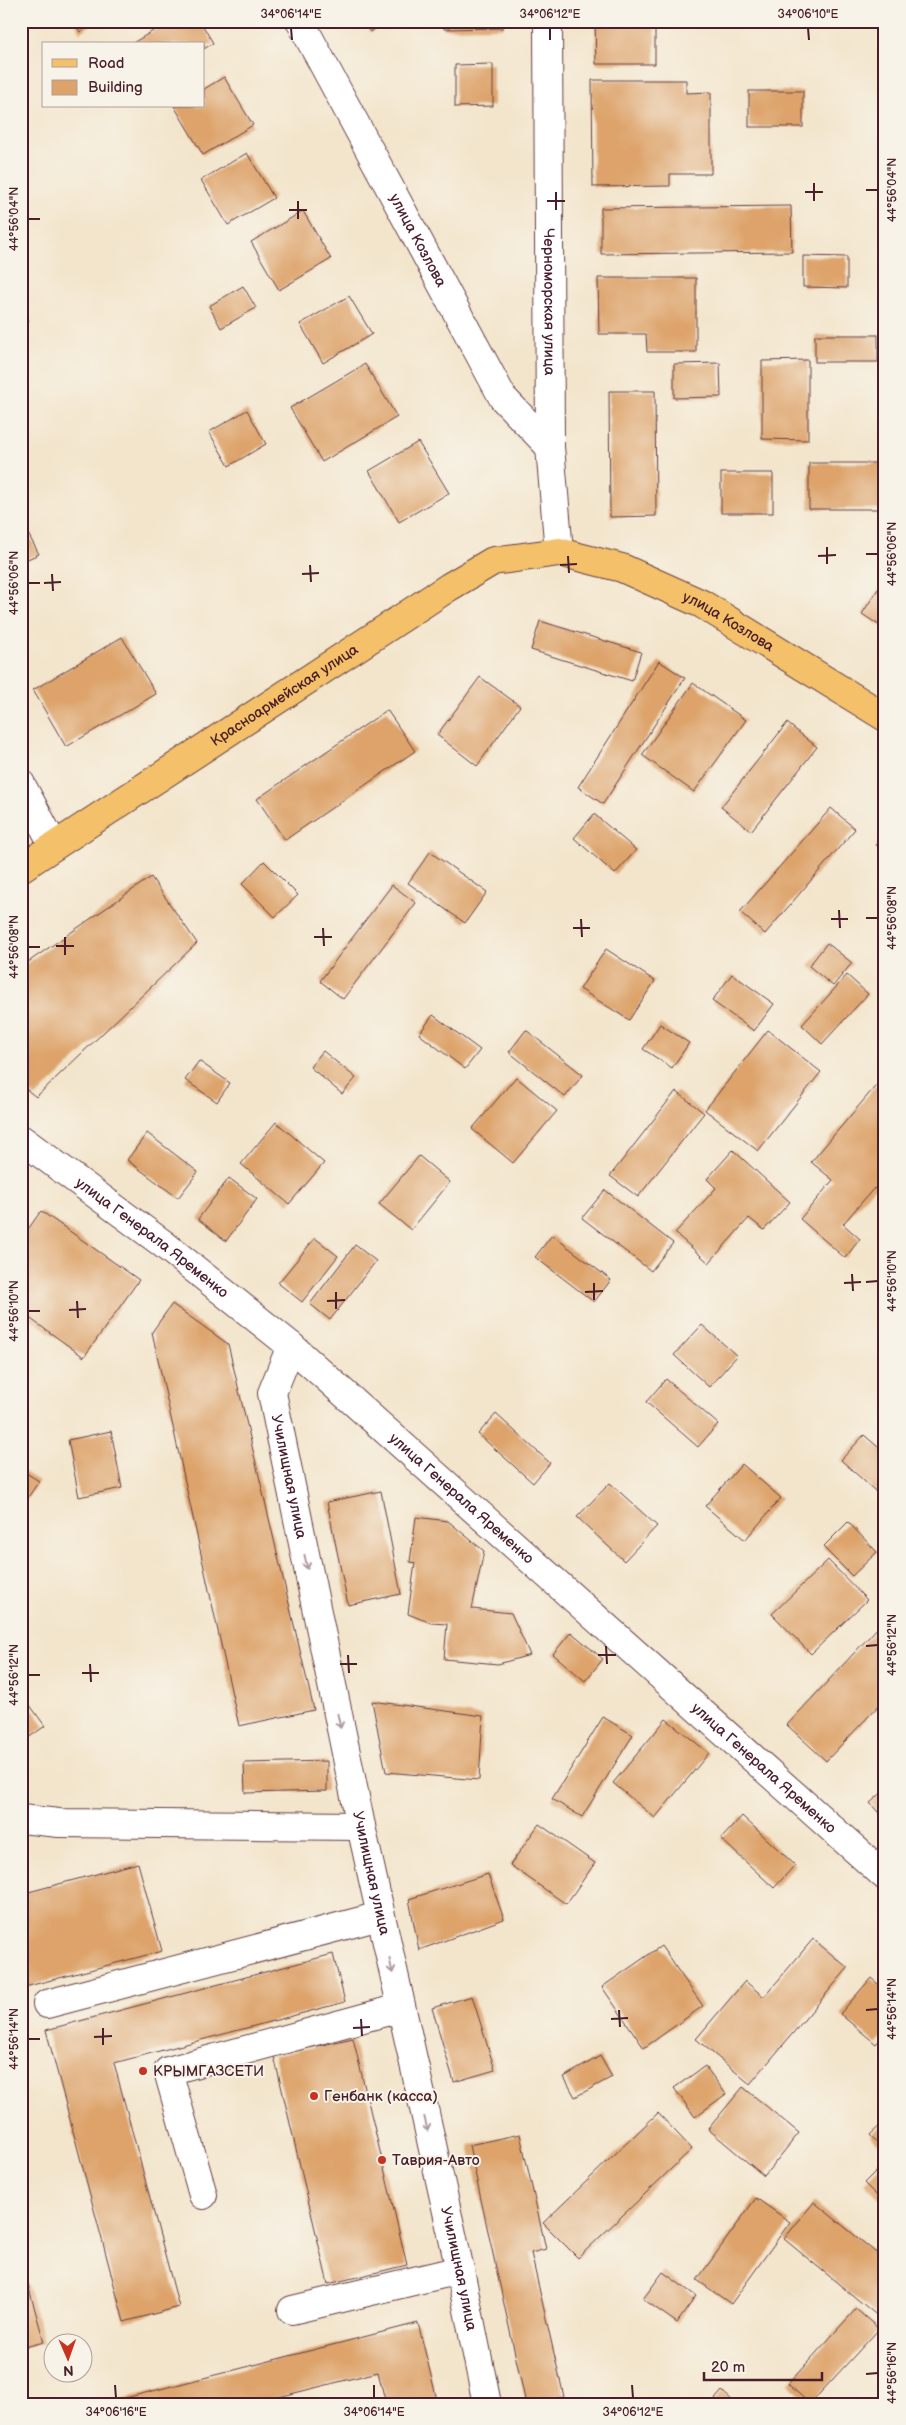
<svg xmlns="http://www.w3.org/2000/svg" width="906" height="2425" viewBox="0 0 906 2425" font-family="'Balsamiq Sans',sans-serif">
<rect width="100%" height="100%" fill="#f7f3e8"/>
<filter id="ink" filterUnits="userSpaceOnUse"><feTurbulence type="fractalNoise" baseFrequency=".02" numOctaves="2"/><feDisplacementMap in="SourceGraphic" scale="10" xChannelSelector="R" yChannelSelector="G"/><feConvolveMatrix kernelMatrix="1 2 1 2 8 2 1 2 1" color-interpolation-filters="sRGB"/></filter>
<filter id="wash" filterUnits="userSpaceOnUse"><feTurbulence type="fractalNoise" baseFrequency=".0096" numOctaves="4" result="noise"/><feDisplacementMap in="SourceGraphic" scale="20" xChannelSelector="R" yChannelSelector="G"/><feGaussianBlur stdDeviation="1.12" result="paint"/><feColorMatrix in="noise" values="0 0 0 0 0 0 0 0 0 0 0 0 0 0 0 0 0 1.4 0 .05"/><feComposite in="paint" operator="in"/></filter>
<g filter="url(#wash)">
<rect width="100%" height="100%" fill="#f3e5cc"/>
<g id="blocks">
<g fill="#dda36b">
<polygon points="74,21 98,21 80,32"/>
<polygon points="170,21 200,21 213,43 204,49 204,44 131,44"/>
<polygon points="364,21 390,21 370,32"/>
<polygon points="444,21 503,21 503,28 444,29"/>
<polygon points="595,21 655,21 655,64 596,64"/>
<polygon points="493,64 493,106 455,107 455,65"/>
<polygon points="224,77 253,125 203,155 174,106 204,106 204,89"/>
<polygon points="592,80 686,80 686,93 711,92 711,174 670,174 670,186 593,187"/>
<rect x="749" y="91" width="54" height="36"/>
<polygon points="247,153 274,198 228,225 201,180"/>
<polygon points="791,206 792,252 601,254 601,208"/>
<polygon points="303,211 331,259 279,290 251,242"/>
<polygon points="803,256 847,257 847,288 803,287"/>
<polygon points="598,278 696,278 696,352 647,352 646,334 599,334"/>
<polygon points="243,286 256,308 221,328 209,306"/>
<polygon points="349,296 372,334 323,363 300,324"/>
<polygon points="21,306 29,321 21,326"/>
<rect x="815" y="335" width="63" height="27"/>
<polygon points="808,360 808,440 762,439 762,361"/>
<polygon points="720,363 721,397 674,398 674,364"/>
<polygon points="365,364 397,417 322,462 290,408"/>
<polygon points="609,391 655,391 656,516 610,517"/>
<polygon points="247,410 266,444 229,466 209,432"/>
<polygon points="418,442 449,493 399,522 369,471"/>
<rect x="809" y="463" width="76" height="46"/>
<rect x="721" y="473" width="52" height="40"/>
<polygon points="21,521 39,554 21,562"/>
<polygon points="878,589 885,594 885,629 862,614"/>
<polygon points="540,621 641,652 632,681 531,650"/>
<polygon points="122,637 156,694 66,747 33,690"/>
<polygon points="659,661 685,678 603,804 578,787"/>
<polygon points="480,677 520,706 477,766 437,735"/>
<polygon points="693,683 746,720 694,792 642,755"/>
<polygon points="387,710 415,751 285,840 257,799"/>
<polygon points="787,723 817,747 751,831 721,807"/>
<polygon points="831,808 855,829 765,934 740,912"/>
<polygon points="594,814 636,850 615,874 574,838"/>
<polygon points="885,834 885,851 876,845"/>
<polygon points="430,852 487,892 465,923 408,883"/>
<polygon points="264,861 298,895 275,917 242,884"/>
<polygon points="151,877 197,943 36,1097 21,1085 21,967"/>
<polygon points="392,885 416,903 343,999 320,981"/>
<polygon points="827,943 852,963 833,986 809,966"/>
<polygon points="606,949 655,981 629,1020 580,989"/>
<polygon points="732,974 774,1004 754,1031 712,1001"/>
<polygon points="847,975 868,994 822,1044 802,1025"/>
<polygon points="433,1015 480,1050 465,1069 419,1034"/>
<polygon points="660,1024 689,1043 672,1068 643,1049"/>
<polygon points="526,1030 583,1075 565,1097 509,1052"/>
<polygon points="768,1030 821,1072 758,1151 705,1110"/>
<polygon points="323,1051 356,1078 342,1094 310,1067"/>
<polygon points="199,1061 230,1083 217,1102 185,1080"/>
<polygon points="885,1075 885,1195 884,1196 874,1188 843,1224 860,1239 845,1258 800,1219 833,1180 811,1162"/>
<polygon points="516,1077 557,1111 513,1163 472,1129"/>
<polygon points="676,1091 704,1113 638,1197 610,1176"/>
<polygon points="276,1122 324,1163 289,1204 241,1164"/>
<polygon points="147,1133 198,1172 178,1198 127,1160"/>
<polygon points="733,1150 790,1202 764,1230 749,1218 709,1263 675,1233 716,1188 707,1179"/>
<polygon points="419,1156 450,1182 411,1230 379,1204"/>
<polygon points="229,1178 257,1199 226,1241 198,1219"/>
<polygon points="605,1190 673,1243 651,1271 582,1218"/>
<polygon points="41,1211 139,1280 84,1357 21,1312 21,1239"/>
<polygon points="552,1235 611,1280 594,1302 535,1257"/>
<polygon points="315,1238 338,1256 302,1302 278,1283"/>
<polygon points="355,1245 376,1261 330,1320 310,1304"/>
<polygon points="172,1304 228,1344 314,1710 239,1726 152,1332"/>
<polygon points="702,1325 737,1356 709,1387 674,1355"/>
<polygon points="666,1379 718,1424 698,1447 646,1402"/>
<polygon points="496,1414 550,1463 533,1483 478,1434"/>
<polygon points="111,1431 122,1488 79,1497 68,1440"/>
<polygon points="864,1435 885,1453 885,1500 841,1460"/>
<polygon points="742,1464 781,1498 745,1540 705,1506"/>
<polygon points="21,1470 39,1481 21,1508"/>
<polygon points="610,1483 657,1526 624,1561 577,1517"/>
<polygon points="381,1491 401,1594 348,1605 327,1502"/>
<polygon points="416,1517 448,1521 484,1551 472,1609 511,1613 530,1655 498,1664 444,1659 447,1624 431,1623 408,1614 415,1563 410,1562"/>
<polygon points="848,1522 877,1552 852,1576 823,1547"/>
<polygon points="828,1560 867,1600 811,1654 772,1614"/>
<polygon points="882,1623 885,1626 885,1699 826,1761 787,1725"/>
<polygon points="571,1632 603,1659 585,1681 553,1654"/>
<polygon points="21,1693 45,1726 21,1743"/>
<polygon points="372,1701 483,1716 479,1780 386,1772"/>
<polygon points="603,1717 633,1735 582,1817 552,1799"/>
<polygon points="666,1719 709,1753 655,1818 613,1783"/>
<polygon points="327,1761 327,1791 245,1793 244,1763"/>
<polygon points="885,1790 885,1820 870,1803"/>
<polygon points="742,1816 795,1865 774,1888 721,1839"/>
<polygon points="539,1824 595,1863 566,1904 510,1865"/>
<polygon points="138,1863 162,1951 21,1988 21,1894"/>
<polygon points="488,1874 504,1919 419,1950 409,1899"/>
<polygon points="813,1939 848,1968 750,2084 696,2039 745,1981 764,1997"/>
<polygon points="661,1946 703,2006 644,2048 602,1987"/>
<polygon points="333,1954 345,2002 114,2063 179,2307 124,2322 46,2030"/>
<polygon points="871,1978 885,1990 885,2034 876,2044 840,2014"/>
<polygon points="472,1996 495,2070 454,2082 432,2008"/>
<polygon points="353,2038 407,2265 328,2284 274,2056"/>
<polygon points="600,2056 612,2077 575,2097 564,2077"/>
<polygon points="705,2066 726,2094 695,2117 674,2088"/>
<polygon points="743,2087 799,2133 764,2176 708,2129"/>
<polygon points="21,2110 26,2125 21,2126"/>
<polygon points="658,2113 692,2149 578,2258 543,2223"/>
<polygon points="885,2121 885,2151 870,2135"/>
<polygon points="520,2134 546,2249 531,2253 564,2397 531,2404 526,2404 469,2145"/>
<polygon points="885,2162 885,2204 864,2183"/>
<polygon points="756,2198 790,2222 731,2304 697,2280"/>
<polygon points="814,2202 885,2260 885,2322 784,2239"/>
<polygon points="21,2260 44,2342 21,2348"/>
<polygon points="663,2272 696,2296 677,2323 643,2299"/>
<polygon points="856,2309 879,2329 810,2404 788,2384"/>
<polygon points="418,2323 438,2404 386,2404 378,2372 251,2404 102,2404"/>
<polygon points="722,2391 736,2404 711,2404"/>
</g>
</g>
</g>
<g filter="url(#ink)">
<use href="#blocks" fill-opacity="0" stroke="#633d43" stroke-width="1"/>
<g fill="none" stroke-linecap="round" stroke-linejoin="round">
<defs>
<g id="minor">
<path id="s1" d="M300 21 503 398 550 447"/>
<path id="s2" d="M548 21 550 447 559 552"/>
<polyline points="21,784 54,846"/>
<path id="s3" d="M21 1139 162 1243 291 1346 885 1876"/>
<path id="s4" d="M291 1346 272 1393 361 1826 460 2270 487 2404"/>
<polyline points="21,1819 59,1823 361,1826"/>
<polyline points="47,2004 380,1916"/>
<polyline points="203,2195 168,2071 400,2008"/>
<polyline points="292,2310 460,2270"/>
</g>
<g id="major">
<path id="s5" d="M21 868 449 587 493 561 559 552 622 568 702 604 885 717"/>
</g>
</defs>
<use href="#minor" stroke="#633d43" stroke-width="30"/>
<use href="#major" stroke="#633d43" stroke-width="30"/>
<use href="#minor" stroke="#fff" stroke-width="28"/>
<use href="#major" stroke="#f4c16a" stroke-width="28"/>
</g>
<defs><path id="oneway-shaft" d="M-6 0H5M1.5-3L5.5 0L1.5 3" fill="none" stroke-width="1.6" stroke-linecap="round" stroke-linejoin="round" transform="scale(1.25)"/></defs>
<g stroke="#ae9aa0">
<use href="#oneway-shaft" transform="translate(306 1562) rotate(78)"/>
<use href="#oneway-shaft" transform="translate(339 1721) rotate(78)"/>
<use href="#oneway-shaft" transform="translate(391 1966) rotate(78)"/>
<use href="#oneway-shaft" transform="translate(426 2124) rotate(77)"/>
</g>
</g>
<path fill="none" stroke="#4a1f2b" stroke-width="2" d="M291 28 292 40M550 28V40M808 28 809 40M814 183V201M866 190H878M556 192V210M805 192H823M298 201V219M547 201H565M289 210H307M28 219H40M827 547V564M866 554H878M568 556 569 573M818 556 836 555M310 565 311 582M560 565 577 564M52 574 53 591M302 574 319 573M28 583H40M44 583 61 582M839 910 840 928M866 918H878M581 919 582 937M831 919H848M323 928 324 946M573 928H590M65 937V955M314 937H332M56 946H74M28 947H40M852 1274 853 1291M866 1282 878 1281M594 1283V1300M844 1283 861 1282M336 1292V1309M585 1292 603 1291M77 1301 78 1318M327 1301 345 1300M69 1310 86 1309M28 1311H40M606 1646 607 1664M866 1646 878 1645M348 1655 349 1673M598 1655H616M90 1664 91 1682M340 1664H357M82 1673H99M28 1675H40M619 2010 620 2027M866 2010 878 2009M361 2019 362 2036M611 2019 628 2018M103 2028V2045M353 2028 370 2027M94 2037 112 2036M28 2039H40M866 2374 878 2373M115 2385 116 2398M374 2385V2398M632 2385 633 2398"/>
<g fill="#c8321e" stroke="#f7f3e8" stroke-width="2">
<circle cx="143" cy="2071" r="5"/>
<circle cx="314" cy="2096" r="5"/>
<circle cx="382" cy="2160" r="5"/>
</g>
<g text-anchor="middle" dominant-baseline="central" stroke-width="4" stroke-linejoin="round" paint-order="stroke">
<g font-size="15" fill="#4a1f2b" stroke="#f7f3e8">
<text stroke="none"><textPath href="#s1" startOffset="249">улица Козлова</textPath></text>
<text stroke="none"><textPath href="#s2" startOffset="281">Черноморская улица</textPath></text>
<text stroke="none"><textPath href="#s5" startOffset="814">улица Козлова</textPath></text>
<text stroke="none"><textPath href="#s5" startOffset="315">Красноармейская улица</textPath></text>
<text stroke="none"><textPath href="#s3" startOffset="164">улица Генерала Яременко</textPath></text>
<text stroke="none"><textPath href="#s4" startOffset="136">Училищная улица</textPath></text>
<text stroke="none"><textPath href="#s3" startOffset="569">улица Генерала Яременко</textPath></text>
<text stroke="none"><textPath href="#s3" startOffset="974">улица Генерала Яременко</textPath></text>
<text stroke="none"><textPath href="#s4" startOffset="541">Училищная улица</textPath></text>
<text stroke="none"><textPath href="#s4" startOffset="946">Училищная улица</textPath></text>
</g>
<g font-size="15" fill="#4a1f2b" stroke="#f7f3e8" text-anchor="start">
<text x="153" y="2071">КРЫМГАЗСЕТИ</text>
<text x="324" y="2096">Генбанк (касса)</text>
<text x="392" y="2160">Таврия-Авто</text>
</g>
</g>
<rect width="906" height="2425" fill="none" stroke="#f7f3e8" stroke-width="55"/>
<rect x="42" y="42" width="162" height="65" fill="#f7f3e8" stroke="#b29e9c"/>
<rect x="52" y="59" width="25" height="8" fill="#f4c16a" stroke="#b29e9c"/>
<text x="88" y="68" font-size="15" fill="#4a1f2b">Road</text>
<rect x="52" y="80" width="25" height="15" fill="#dda36b" stroke="#b29e9c"/>
<text x="88" y="92" font-size="15" fill="#4a1f2b">Building</text>
<g transform="translate(68 2358) rotate(178)"><circle r="24" fill="#f7f3e8" stroke="#b29e9c"/>
<path d="M0-4L9 19L0 12L-9 19Z" fill="#c8321e"/>
<text y="-8" font-size="14" font-weight="bold" text-anchor="middle" fill="#4a1f2b">N</text>
</g>
<path d="M704 2372v8h118v-8" fill="none" stroke="#4a1f2b" stroke-width="2.5"/>
<text x="711" y="2372" font-size="15" fill="#4a1f2b" stroke="#f7f3e8" stroke-width="4" paint-order="stroke">20 m</text>
<rect x="28" y="28" width="850" height="2370" fill="none" stroke="#4a1f2b" stroke-width="2"/>
<g font-size="12" text-anchor="middle" fill="#4a1f2b">
<text x="291" y="18">34°06'14"E</text>
<text x="550" y="18">34°06'12"E</text>
<text x="808" y="18">34°06'10"E</text>
<text transform="translate(892 190) rotate(-90)" y="4">44°56'04"N</text>
<text transform="translate(14 219) rotate(-90)" y="4">44°56'04"N</text>
<text transform="translate(892 554) rotate(-90)" y="4">44°56'06"N</text>
<text transform="translate(14 583) rotate(-90)" y="4">44°56'06"N</text>
<text transform="translate(892 918) rotate(-90)" y="4">44°56'08"N</text>
<text transform="translate(14 947) rotate(-90)" y="4">44°56'08"N</text>
<text transform="translate(892 1281) rotate(-90)" y="4">44°56'10"N</text>
<text transform="translate(14 1311) rotate(-90)" y="4">44°56'10"N</text>
<text transform="translate(892 1645) rotate(-90)" y="4">44°56'12"N</text>
<text transform="translate(14 1675) rotate(-90)" y="4">44°56'12"N</text>
<text transform="translate(892 2009) rotate(-90)" y="4">44°56'14"N</text>
<text transform="translate(14 2039) rotate(-90)" y="4">44°56'14"N</text>
<text transform="translate(892 2373) rotate(-90)" y="4">44°56'16"N</text>
<text x="116" y="2416">34°06'16"E</text>
<text x="374" y="2416">34°06'14"E</text>
<text x="633" y="2416">34°06'12"E</text>
</g>
</svg>
